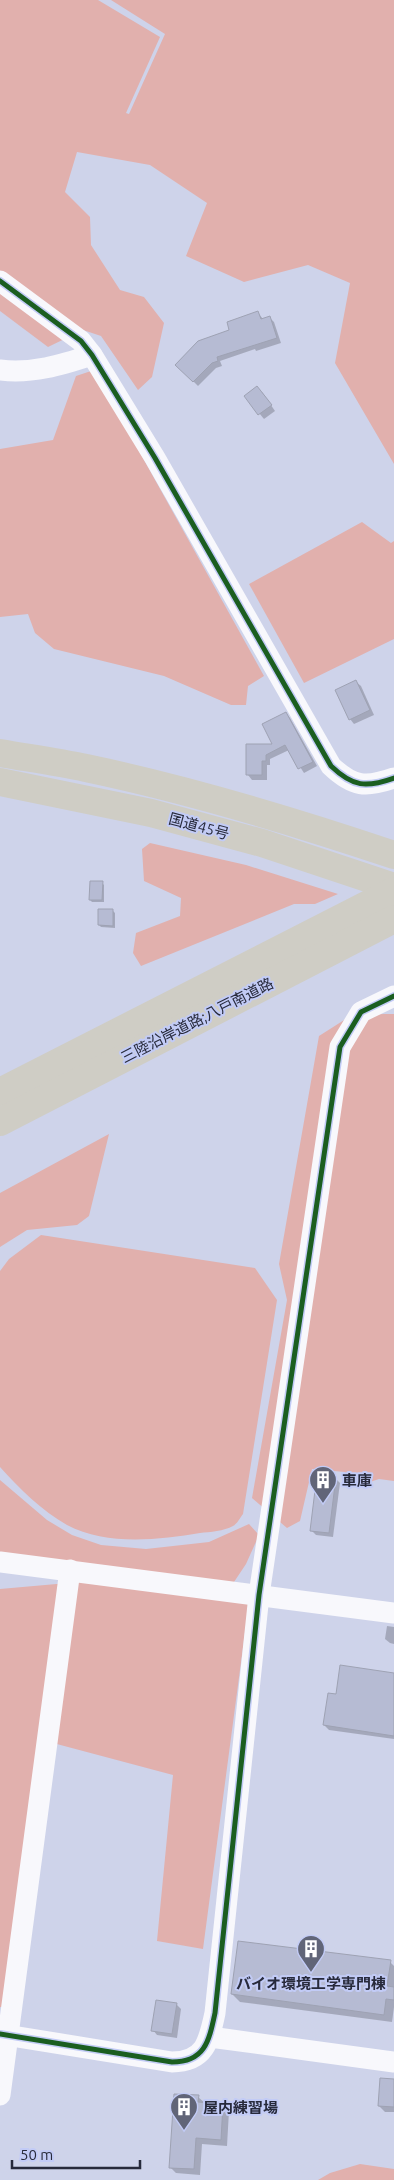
<svg xmlns="http://www.w3.org/2000/svg" width="394" height="2180" viewBox="0 0 394 2180" font-family="Ubuntu,'Noto Sans JP',sans-serif">
<rect width="100%" height="100%" fill="#ced3ea"/>
<g fill="#e1b0ad">
<polygon points="0,0 98,0 160,37 126,113 129,114 165,34 111,0 394,0 394,464 335,363 350,283 308,265 244,282 186,256 207,203 150,165 77,152 65,192 90,217 91,245 120,290 144,297 164,323 152,377 138,390 101,336 83,330 48,347 0,311"/>
<polygon points="94,370 264,676 248,686 246,705 231,705 164,676 54,649 35,633 28,614 0,617 0,449 53,440 76,376"/>
<polygon points="362,522 391,543 394,541 394,639 304,683 249,584"/>
<polygon points="150,843 246,865 338,894 315,904 294,904 141,966 133,953 136,933 180,916 181,898 144,881 142,849"/>
<polygon points="385,1014 394,1014 394,1481 379,1479 361,1485 345,1480 345,1472 312,1469 300,1521 287,1528 252,1498 287,1300 279,1264 319,1036 352,1015"/>
<polygon points="109,1134 89,1216 77,1225 27,1230 0,1247 0,1193"/>
<path d="M41 1235 255 1268 277 1300 243 1514C240 1518 237 1524 233 1526 224 1531 210 1532 200 1533 158 1540 106 1546 67 1525 42 1511 19 1488 0 1467V1271L9 1259Z"/>
<polygon points="0,1480 47,1520 72,1535 101,1545 146,1549 209,1542 249,1524 259,1535 246,1564 232,1585 0,1557"/>
<polygon points="79,1582 249,1602 203,1949 157,1941 173,1775 38,1739 5,2008 0,2007 0,1589"/>
<polygon points="360,2164 394,2169 394,2180 318,2180 330,2173"/>
</g>
<g fill="#0003">
<polygon points="258,313 263,319 269,317 274,322 281,343 256,351 255,349 220,361 222,366 216,368 198,386 177,365"/>
<polygon points="262,392 275,411 264,419 245,396"/>
<polygon points="356,682 361,686 374,715 354,724 350,719"/>
<polygon points="286,714 290,718 317,766 304,773 289,750 270,759 270,765 267,765 267,780 252,780 248,775 274,745"/>
<polygon points="102,883 104,885 104,902 92,902 90,900"/>
<polygon points="113,911 115,913 115,928 101,927 99,925"/>
<polygon points="335,1478 340,1483 333,1537 316,1535 311,1530"/>
<polygon points="387,1626 394,1627 394,1644 390,1643 385,1639"/>
<polygon points="394,1675 394,1739 329,1730 324,1725 337,1696"/>
<polygon points="390,1962 394,1966 394,2007 392,2022 240,2002 232,1994"/>
<polygon points="176,2004 181,2009 177,2038 157,2035 153,2030"/>
<polygon points="394,2080 394,2112 385,2112 379,2106"/>
<polygon points="198,2097 205,2103 223,2105 229,2111 227,2146 202,2144 200,2175 176,2173 170,2167"/>
</g>
<g fill="#b6bbd3" stroke="#9ea2b3">
<polygon points="258,311 261,319 270,316 277,338 217,357 218,361 212,363 193,382 175,365 198,341 229,330 227,322"/>
<polygon points="257,386 272,405 258,415 244,396"/>
<polygon points="356,680 370,710 349,720 335,690"/>
<polygon points="286,712 313,762 298,769 285,745 266,755 266,761 262,761 262,775 246,775 246,744 272,744 262,724"/>
<polygon points="90,881 103,881 102,900 89,900"/>
<polygon points="98,909 113,909 113,926 98,925"/>
<polygon points="317,1474 336,1477 329,1533 310,1531"/>
<polygon points="340,1665 394,1673 394,1736 323,1725 328,1693 336,1694"/>
<polygon points="238,1941 391,1960 387,1986 394,1987 394,2000 386,1999 384,2015 231,1994"/>
<polygon points="156,2000 177,2003 172,2034 151,2031"/>
<polygon points="380,2078 394,2079 394,2107 378,2106"/>
<polygon points="174,2094 199,2095 198,2102 223,2104 221,2140 196,2138 194,2169 169,2168"/>
</g>
<g fill="none" stroke-linecap="round" stroke-linejoin="round">
<g stroke="#f8f8fc" stroke-width="21">
<path d="M0 281 81 341 92 355 155 458 331 766C353 787 366 788 394 778"/>
<path d="M0 370C32 374 61 365 92 355"/>
<polyline points="0,1562 394,1613"/>
<path d="M0 2034 172 2062C205 2062 209 2041 215 2013L259 1595 340 1047 361 1012 394 996"/>
<polyline points="210,2037 394,2062"/>
<polyline points="0,2095 70,1570"/>
</g>
<g stroke="#cfcdc5" stroke-width="28">
<path d="M0 753C29 758 58 762 86 768 191 790 293 821 394 855"/>
<polyline points="0,782 151,813 262,843 394,887"/>
<polyline points="0,1092 394,891"/>
<polyline points="0,1122 394,919"/>
</g>
<defs>
<g id="cycleway">
<path d="M0 281 81 341 92 355 155 458 331 766C353 787 366 788 394 778"/>
<path d="M0 2034 172 2062C205 2062 209 2041 215 2013L259 1595 340 1047 361 1012 394 996"/>
</g>
</defs>
<use href="#cycleway" stroke="#c2cbf6" stroke-width="8"/>
<use href="#cycleway" stroke="#1b5e20" stroke-width="5"/>
</g>
<defs>
<symbol id="building-pin" viewBox="-11 -11 22 30"><path d="M0 17L-7.5 6A9.5 9.5 0 1 1 7.5 6Z" fill="#616578" stroke="#c2cbf6"/><path d="M-4-6H4V6H1V3H-1V6H-4ZM-2.5-4.3h1.7v1.8h-1.7ZM.8-4.3h1.7v1.8H.8ZM-2.5-1h1.7V.8h-1.7ZM.8-1h1.7V.8H.8Z" fill="#fff"/></symbol>
</defs>
<g fill-rule="evenodd">
<use href="#building-pin" x="307" y="1464" width="32" height="43"/>
<use href="#building-pin" x="295" y="1933" width="32" height="43"/>
<use href="#building-pin" x="168" y="2091" width="32" height="43"/>
</g>
<g text-anchor="middle" dominant-baseline="central" stroke-width="4" stroke-linejoin="round" paint-order="stroke">
<g font-size="15" fill="#272a3b" stroke="#c2cbf6">
<text transform="translate(199 826) rotate(15)">国道45号</text>
<text transform="translate(197 1020) rotate(-27)">三陸沿岸道路;八戸南道路</text>
</g>
<g font-size="15" font-weight="bold" fill="#272a3b" stroke="#c2cbf6" text-anchor="start">
<text x="342" y="1480">車庫</text>
<text x="311" y="1983" text-anchor="middle">バイオ環境工学専門棟</text>
<text x="203" y="2107">屋内練習場</text>
</g>
</g>
<path d="M12 2160v8h128v-8" fill="none" stroke="#272a3b" stroke-width="2.5"/>
<text x="20" y="2160" font-size="15" fill="#272a3b" stroke="#c2cbf6" stroke-width="4" paint-order="stroke">50 m</text>
</svg>
